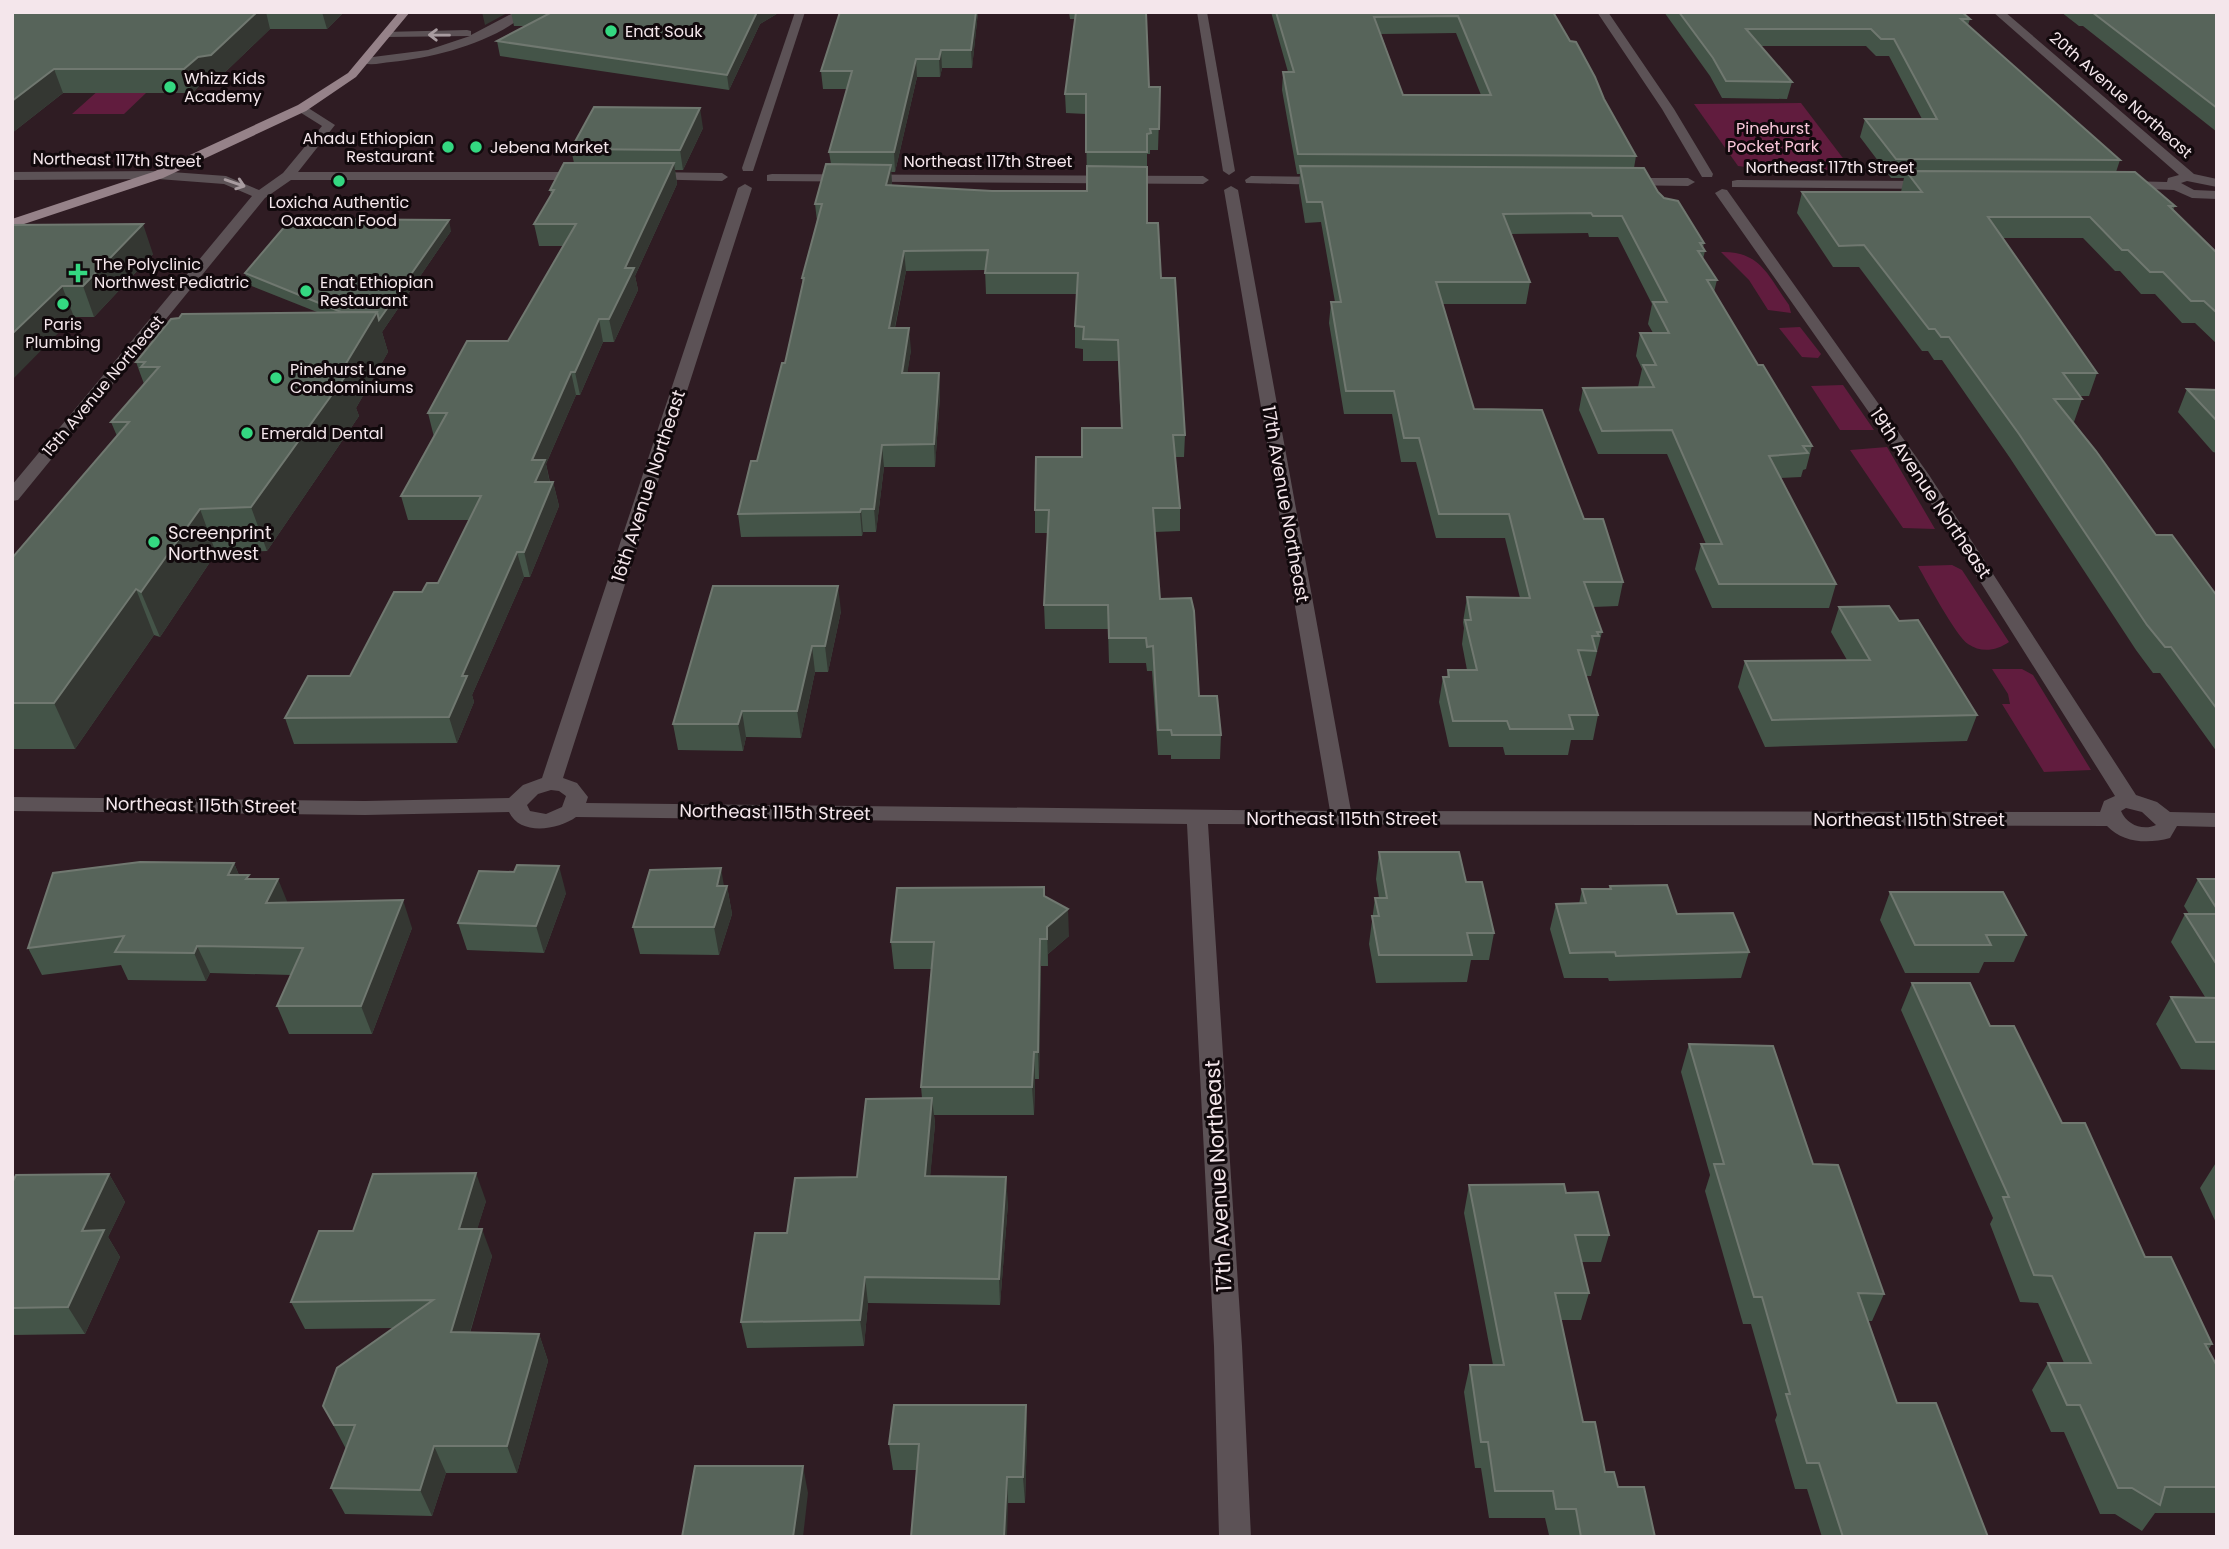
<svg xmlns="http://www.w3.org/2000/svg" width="2229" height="1549" viewBox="0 0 2229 1549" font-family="Poppins,sans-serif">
<rect width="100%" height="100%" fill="#2f1c23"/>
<g fill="#611c3e">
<polygon points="127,65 146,93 124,114 72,114"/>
<polygon points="1801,103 1852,170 1768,170 1738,166 1694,104"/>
<path d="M1721 252C1761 251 1768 276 1789 305L1791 313 1768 310 1749 280Z"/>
<polygon points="1800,327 1821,354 1818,358 1802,357 1779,328"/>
<polygon points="1843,385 1874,430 1840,430 1811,386"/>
<polygon points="1887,447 1935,529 1903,528 1850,450"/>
<path d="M1952 565 1962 570 2009 642C1996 651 1981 653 1968 644 1956 636 1927 582 1918 566Z"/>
<polygon points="1992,669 2022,669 2033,675 2091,770 2044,772 2002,704 2010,704 2008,694"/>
</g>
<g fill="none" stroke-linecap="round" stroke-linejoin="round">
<g fill="#5c5256" fill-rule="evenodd">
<path d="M515 12H528C493 43 436 57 391 62 381 63 367 67 359 61L365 58 428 50 470 36 387 37 381 34 383 32 467 30 471 31V35Z"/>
<polygon points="795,12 805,12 754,168 753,171 743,171 742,168"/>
<polygon points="1197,12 1207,12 1235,171 1229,175 1223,171"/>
<polygon points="1597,12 1608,12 1674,109 1713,174 1712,177 1702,177 1662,109"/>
<polygon points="1993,12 2005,12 2194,174 2217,179 2217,187 2187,181 2181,183 2194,190 2217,191 2217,199 2192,198 2174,190 2119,188 2119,182 2124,181 2167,182 2168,178 2179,175"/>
<polygon points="302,104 335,125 298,172 584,172 590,176 584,180 291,180 265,198 18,500 12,501 12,485 252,196 224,184 158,179 12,180 12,172 158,171 226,176 259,190 283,173 322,126 298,111 296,108"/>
<polygon points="647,172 722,173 728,177 722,181 642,179 641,176"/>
<polygon points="772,174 1203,176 1209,180 1203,184 767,181 767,175"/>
<polygon points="1251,176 1326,177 1332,181 1326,185 1246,183 1245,180"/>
<polygon points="1624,178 1688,178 1695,182 1688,186 1619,185 1617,182"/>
<polygon points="1737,180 1931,181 1938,185 1931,189 1732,187 1732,181"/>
<path d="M745 184 752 188 563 778 577 783 588 797 586 803 1330 811 1224 190 1231 186 1238 190 1351 811 2100 812 2104 801 2115 796 1913 475 1715 193 1722 189 1727 190 1929 475 2136 795 2157 802 2170 812 2217 813V827L2177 826 2170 838C2148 844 2123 843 2107 826L1208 824 1242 1346 1251 1537H1219L1214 1346 1187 824 576 817C558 830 520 836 509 812L365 815 12 811V797L365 801 509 798 523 785 542 778 738 188ZM551 790 559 791 566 796 562 807 546 814 530 811 527 805 538 794ZM2126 808 2142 812 2156 825C2143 831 2127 825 2121 811Z"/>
</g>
<polygon fill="#968289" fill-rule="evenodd" points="399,12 410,12 356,77 306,111 163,178 12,228 12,219 153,172 298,105 348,73"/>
</g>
<g fill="#445448" fill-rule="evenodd">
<polygon points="12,12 344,12 327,29 270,29 218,79 205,80 192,93 63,93 12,133"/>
<polygon points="511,12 780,12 760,24 729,90 500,56 497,41 526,26 514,26"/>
<polygon points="840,12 978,12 972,68 942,68 940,77 917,77 895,172 891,172 892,186 992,191 1087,191 1086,114 1066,113 1065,94 1075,19 1070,19 1069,12 1146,12 1149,87 1160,87 1158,150 1150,150 1150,154 1147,154 1147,223 1161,278 1185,435 1184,457 1175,457 1180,508 1180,531 1155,532 1160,599 1199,696 1221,735 1220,759 1171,759 1171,755 1158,755 1152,671 1147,671 1146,663 1109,663 1108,629 1045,629 1044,605 1048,533 1035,533 1035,510 1082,457 1121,428 1118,361 1083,361 1083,349 1075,348 1075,326 1077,294 986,294 985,270 906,271 895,328 911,350 907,373 939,373 940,395 935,467 884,467 876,532 863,532 862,536 741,537 738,514 757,461 785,363 803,284 802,278 817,221 815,204 831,164 829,152 847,89 823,89 821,71"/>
<path d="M1271 12H1553L1636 156 1634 168 1704 243 1703 248 1705 251 1703 259 1717 280 1714 292 1758 365 1812 446 1806 469 1803 470 1801 477 1780 478 1836 584 1829 608H1712L1695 569 1701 544H1706L1667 454H1598L1579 410 1583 388 1638 387 1642 369 1636 356 1640 333H1653L1648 324 1652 304 1618 237H1589L1588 233 1511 234 1530 282 1526 304H1443L1474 409 1584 519 1623 582 1618 606 1593 607 1602 632 1591 676H1586L1598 715 1593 740H1571L1568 755H1505L1503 747H1449L1439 702 1443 677H1447L1448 670H1467L1462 644 1464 628 1463 622 1467 597 1520 598 1505 538H1436L1416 462H1401L1392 414H1344L1329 323 1331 302H1335L1321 222 1305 223 1299 186 1300 174H1297L1282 90 1283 72H1288ZM1456 33 1481 95H1403L1381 34Z"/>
<polygon points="1664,12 1962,12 1970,19 1968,25 2120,160 2116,172 2175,206 2173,210 2217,253 2217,344 2195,323 2182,323 2155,294 2141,294 2120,271 2115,271 2083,238 2003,238 2097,373 2089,396 2080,396 2082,399 2074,422 2156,535 2217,596 2217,752 2160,673 2153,673 2136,650 2010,458 1942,360 1934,360 1928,351 1922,351 1859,267 1833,267 1797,213 1802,192 1901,192 1904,178 1891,178 1860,137 1865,119 1922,119 1889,56 1876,56 1866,46 1761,46 1792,82 1787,99 1722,98 1710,76"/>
<polygon points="2061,12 2217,12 2217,132 2083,26 2079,26"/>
<polygon points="703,128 683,170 675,170 677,184 635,276 638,290 614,342 603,342 580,395 576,395 546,464 550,482 553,482 559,506 530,577 524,577 472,695 474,702 457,743 294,744 285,718 350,676 422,592 438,583 469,520 408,520 401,496 434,437 428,413 508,341 563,246 539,246 534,224 551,195 550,190 574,163 571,149"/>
<polygon points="12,225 153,254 94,317 74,317"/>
<polygon points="451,231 382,332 388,352 356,408 359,416 267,551 216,553 160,637 154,635 75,749 12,749 12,558 117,436 111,422 144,384 136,362 317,312 249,285 245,273"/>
<polygon points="2187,389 2217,390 2217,453 2213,452 2178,412"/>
<polygon points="1839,607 1899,621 1977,715 1967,741 1765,747 1738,687 1745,661 1847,660 1831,632"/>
<polygon points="841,611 828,672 815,672 801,738 746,737 743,751 678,750 673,724"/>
<polygon points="1379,852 1466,882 1494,933 1489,960 1471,960 1467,982 1376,983 1369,944 1375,898 1379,898 1376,879"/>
<polygon points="234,863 239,875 250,879 287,902 412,928 372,1034 289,1034 277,1006 291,975 210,973 206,981 128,980 121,965 42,975 28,948"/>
<polygon points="2198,879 2217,879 2217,1070 2181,1069 2156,1024 2171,997 2205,997 2171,942 2185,914 2189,914 2184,906"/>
<polygon points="724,886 727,886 732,914 719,955 640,954 633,927"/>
<polygon points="1610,886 1677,914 1749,952 1741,978 1609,981 1608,978 1564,978 1550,929 1556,904 1579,904 1582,889 1609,889"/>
<polygon points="1890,892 2026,935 2014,962 1984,962 1979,973 1905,973 1880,920"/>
<polygon points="566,893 544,953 467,950 458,923"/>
<polygon points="1045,896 1069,936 1048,954 1048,966 1041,966 1039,1079 1035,1079 1034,1115 934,1115 935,1124 930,1176 1008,1203 1000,1305 868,1303 864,1346 747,1348 741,1322 922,1098 921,1087 932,969 894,969 891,942"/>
<polygon points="1912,983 1990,1026 2062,1123 2145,1257 2212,1344 2208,1350 2217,1366 2217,1513 2155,1513 2142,1531 2115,1514 2100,1514 2064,1432 2051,1432 2032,1390 2048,1363 2064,1363 2038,1303 2020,1302 1990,1224 1993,1218 1901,1010"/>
<polygon points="1689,1044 1813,1164 1884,1294 1872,1321 1868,1321 1897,1403 1988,1537 1822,1537 1807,1489 1795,1489 1775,1420 1777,1415 1751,1324 1743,1324 1705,1191 1710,1175 1681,1072"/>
<polygon points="2217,1161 2217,1225 2200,1188"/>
<polygon points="109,1174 125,1202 108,1237 120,1257 85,1334 12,1335 12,1183"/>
<polygon points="1469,1185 1609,1235 1601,1262 1581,1262 1589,1293 1581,1320 1561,1320 1583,1422 1605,1472 1618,1487 1655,1537 1568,1537 1568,1535 1549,1535 1545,1518 1489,1518 1481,1468 1475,1468 1464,1392 1470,1365 1493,1365 1464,1213"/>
<polygon points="486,1201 477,1229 492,1256 470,1333 539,1334 548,1361 517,1473 446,1473 432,1516 345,1514 331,1488 346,1449 323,1406 394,1328 305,1329 291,1302 353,1231"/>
<polygon points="1026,1405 1027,1432 1025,1503 1008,1503 917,1470 893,1470 889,1444"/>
</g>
<g fill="#343732">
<polygon points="257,12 266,12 270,29 218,79 205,80 192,93 184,69 198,57"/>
<polygon points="322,12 344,12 327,29"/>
<polygon points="482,12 509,12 485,25"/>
<polygon points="757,12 780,12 760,24 729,90 727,75"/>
<polygon points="976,12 978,12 972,68 971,50"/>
<polygon points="941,50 942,68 940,77 939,59"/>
<polygon points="916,59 917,77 895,172 894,152"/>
<polygon points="54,69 63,93 12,133 12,101"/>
<polygon points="700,108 703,128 683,170 680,150"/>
<polygon points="674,163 677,184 635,276 638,290 614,342 609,319 625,268"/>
<polygon points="891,165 892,184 888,205 886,185"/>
<polygon points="449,220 451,231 382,332 388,352 356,408 359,416 267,551 251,507 339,375 377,312"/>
<polygon points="143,224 153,254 94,317 83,286"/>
<polygon points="904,251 906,271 890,350 889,328"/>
<polygon points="62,286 74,317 12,380 12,334"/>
<polygon points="599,319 603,342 580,395 575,372"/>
<polygon points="909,328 911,350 904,395 902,373"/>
<polygon points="571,372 576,395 546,464 550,484 535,482 532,460"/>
<polygon points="939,373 940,395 935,467 934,444"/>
<polygon points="882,445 884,467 876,532 874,509"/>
<polygon points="553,482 559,506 530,577 524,552"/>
<polygon points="200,509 216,553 160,637 141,592"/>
<polygon points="861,509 863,532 862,536 860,512"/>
<polygon points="517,552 524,577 472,695 474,702 457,743 449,717 462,676"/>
<polygon points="838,586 841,611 828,672 825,646"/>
<polygon points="136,589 154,635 75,749 54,703"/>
<polygon points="812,646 815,672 801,738 797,711"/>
<polygon points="742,711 746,737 743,751 738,724"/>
<polygon points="234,863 245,890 228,875"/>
<polygon points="559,866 566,893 544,953 536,926"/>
<polygon points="721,868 725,892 727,886 732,914 719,955 714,927 717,886"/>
<polygon points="278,879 289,906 266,903"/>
<polygon points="403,900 412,928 372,1034 361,1006"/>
<polygon points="1068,909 1069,936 1048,954 1048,966 1047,927"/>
<polygon points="1040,939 1041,966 1039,1079 1038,1052"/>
<polygon points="197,946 210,973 206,981 194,953"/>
<polygon points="1034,1052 1035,1079 1034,1115 1032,1087"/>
<polygon points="932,1098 935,1124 928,1202 925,1176"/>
<polygon points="476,1173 486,1201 469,1256 459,1229"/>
<polygon points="109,1174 125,1202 108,1237 120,1257 85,1334 68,1307 82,1231"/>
<polygon points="1006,1177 1008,1203 1000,1305 999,1279"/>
<polygon points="482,1229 492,1256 462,1359 451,1332"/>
<polygon points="865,1277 868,1303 864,1346 860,1320"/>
<polygon points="539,1334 548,1361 517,1473 507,1446"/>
<polygon points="1026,1405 1027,1432 1025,1503 1023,1477"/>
<polygon points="434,1446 446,1473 432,1516 420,1490"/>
<polygon points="803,1466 808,1493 803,1537 793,1537"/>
<polygon points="1007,1477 1008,1503 1007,1537 1004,1537"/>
</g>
<g fill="#57645a" stroke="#707870" stroke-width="2" fill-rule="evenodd">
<polygon points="12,12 257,12 211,55 198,57 184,69 54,69 12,101"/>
<polygon points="552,12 757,12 727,75 497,41"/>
<polygon points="840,12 976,12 971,50 941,50 939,59 916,59 894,152 829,152 852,71 821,71"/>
<polygon points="1076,12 1146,12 1149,87 1160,87 1159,129 1150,129 1151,133 1147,134 1147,152 1086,152 1086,94 1065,94"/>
<path d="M1276 12H1553L1570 41 1576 42 1595 77 1604 99 1636 156 1298 154 1283 72H1294ZM1458 16 1491 95H1403L1374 17Z"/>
<polygon points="1679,12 1962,12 1970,19 1961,19 2120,160 1896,159 1865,119 1937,119 1894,39 1881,39 1871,29 1746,29 1792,82 1726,81 1713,58"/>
<polygon points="2092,12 2217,12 2217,108"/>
<polygon points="594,107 700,108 680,150 571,149"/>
<polygon points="564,163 674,163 625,268 634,268 609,319 599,319 575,372 571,372 532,460 545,460 535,482 553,482 524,552 517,552 462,676 467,676 449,717 285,718 308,676 350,676 394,592 422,592 427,583 438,583 481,496 401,496 447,413 428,413 467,341 508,341 576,224 534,224 554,190 550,190"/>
<polygon points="826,164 891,165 886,185 992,191 1087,191 1087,166 1147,167 1147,223 1158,223 1161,278 1175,278 1185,435 1173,435 1180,508 1153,508 1160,599 1191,598 1194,611 1199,696 1217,696 1221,735 1172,735 1171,730 1158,730 1153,646 1147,647 1146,638 1109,638 1108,605 1044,605 1049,510 1035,510 1036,457 1082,457 1082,428 1122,428 1118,340 1083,339 1084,327 1075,326 1078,273 985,273 988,250 904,251 889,328 909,328 902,373 939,373 934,444 882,445 874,509 861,509 860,512 738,514 751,461 757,461 782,363 785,363 804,278 802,278 822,204 815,204"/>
<polygon points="1300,166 1644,168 1658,192 1664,198 1678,201 1704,243 1700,243 1705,251 1698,251 1717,280 1707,280 1758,365 1763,365 1812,446 1803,446 1808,453 1769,456 1836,584 1719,584 1701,544 1722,544 1672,430 1602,431 1583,388 1654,387 1643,365 1656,365 1640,333 1669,333 1653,302 1667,302 1622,216 1593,216 1591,213 1503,214 1530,282 1436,282 1474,409 1542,410 1584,519 1603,519 1623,582 1584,582 1602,632 1597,632 1599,636 1592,636 1596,651 1578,650 1598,715 1569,715 1573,729 1510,729 1507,721 1453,721 1443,677 1449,677 1448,670 1477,670 1465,620 1471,620 1467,597 1530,598 1509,514 1439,514 1419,438 1404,438 1394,391 1346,391 1331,302 1341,302 1322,202 1307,202"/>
<polygon points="1906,171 2135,172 2175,206 2169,206 2217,253 2217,313 2204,301 2191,301 2163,272 2150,272 2128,250 2122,250 2090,217 1988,217 2097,373 2063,373 2082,399 2054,399 2096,451 2156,535 2172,535 2217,596 2217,709 2171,647 2165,647 2147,625 2019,434 1949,337 1941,337 1935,329 1929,329 1864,245 1839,246 1802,192 1922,192"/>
<polygon points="291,219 449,220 379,320 377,312 341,312 245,273"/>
<polygon points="143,224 83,286 62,286 12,334 12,225"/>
<polygon points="377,312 339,375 346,375 251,507 200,509 141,592 136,589 54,703 12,703 12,558 129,422 111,422 159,367 141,367 145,362 136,362 171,319 179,318 182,314"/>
<polygon points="2187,389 2217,390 2217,421"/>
<polygon points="713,586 838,586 825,646 812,646 797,711 742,711 738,724 673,724"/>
<polygon points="1889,606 1899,621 1918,620 1977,715 1772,720 1745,661 1870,660 1839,607"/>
<polygon points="1379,852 1459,852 1466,882 1482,882 1494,933 1467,933 1472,955 1379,955 1372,916 1379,916 1375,898 1387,898"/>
<polygon points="140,862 234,863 228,875 249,875 246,879 278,879 266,903 403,900 361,1006 277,1006 303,948 197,946 194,953 115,952 124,936 28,948 53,873"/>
<polygon points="517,865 559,866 536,926 458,923 479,871 514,872"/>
<polygon points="721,868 717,886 727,886 714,927 633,927 650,870"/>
<polygon points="2198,879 2217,879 2217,909"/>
<polygon points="1667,885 1677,914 1733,913 1749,952 1616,956 1615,952 1570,953 1556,904 1586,903 1582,889 1611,889 1610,886"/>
<polygon points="1044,887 1044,896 1068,909 1047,927 1047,939 1040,939 1038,1052 1034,1052 1032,1087 921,1087 934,942 891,942 897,888"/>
<polygon points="1890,892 2003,892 2026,935 1986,935 1991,945 1915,945"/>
<polygon points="2185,914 2217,914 2217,965"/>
<polygon points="1912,983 1970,983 1990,1026 2014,1026 2062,1123 2085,1123 2145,1257 2171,1257 2212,1344 2205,1344 2217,1366 2217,1487 2165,1487 2160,1505 2132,1488 2118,1488 2080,1405 2067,1405 2048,1363 2091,1363 2052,1276 2034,1275 2003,1197 2009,1197"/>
<polygon points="2171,997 2217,998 2217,1042 2196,1042"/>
<polygon points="1689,1044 1773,1046 1813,1164 1838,1165 1884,1294 1858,1293 1897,1403 1936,1403 1988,1537 1843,1537 1819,1463 1807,1463 1786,1394 1790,1394 1762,1297 1754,1297 1714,1164 1724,1164"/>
<polygon points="932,1098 925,1176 1006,1177 999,1279 865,1277 860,1320 741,1322 755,1233 787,1233 795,1178 857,1177 866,1099"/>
<polygon points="476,1173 459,1229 482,1229 451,1332 539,1334 507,1446 434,1446 420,1490 331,1488 355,1425 334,1425 323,1406 337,1368 433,1300 291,1302 319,1231 353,1231 373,1174"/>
<polygon points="109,1174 82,1231 104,1230 68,1307 12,1308 12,1183 16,1175"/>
<polygon points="1564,1184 1566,1193 1598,1192 1609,1235 1575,1235 1589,1293 1555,1293 1583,1422 1595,1422 1605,1472 1614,1472 1618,1487 1644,1487 1655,1537 1581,1537 1576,1509 1556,1509 1553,1491 1495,1491 1488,1442 1481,1442 1470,1365 1504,1365 1469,1185"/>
<polygon points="894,1405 1026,1405 1023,1477 1007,1477 1004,1537 911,1537 919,1444 889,1444"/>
<polygon points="695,1466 803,1466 793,1537 682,1537"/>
</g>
<defs><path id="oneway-shaft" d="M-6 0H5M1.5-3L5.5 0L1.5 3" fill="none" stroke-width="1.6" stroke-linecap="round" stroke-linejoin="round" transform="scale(1.75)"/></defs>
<g stroke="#a89ca0">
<use href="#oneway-shaft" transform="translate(439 35) rotate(-179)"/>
<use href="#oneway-shaft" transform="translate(235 183) rotate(19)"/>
</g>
<g fill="#34d881" stroke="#11090c" stroke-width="2.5">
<circle cx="611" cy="31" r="7"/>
<circle cx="170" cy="87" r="7"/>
<circle cx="448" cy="147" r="7"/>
<circle cx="476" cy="147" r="7"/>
<circle cx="339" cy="181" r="7"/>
<path d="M74.5 262.5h7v7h7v7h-7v7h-7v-7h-7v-7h7z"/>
<circle cx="306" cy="291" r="7"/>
<circle cx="63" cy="304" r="7"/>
<circle cx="276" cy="378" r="7"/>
<circle cx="247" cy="433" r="7"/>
<circle cx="154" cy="542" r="7"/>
</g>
<g text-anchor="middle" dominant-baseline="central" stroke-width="6" stroke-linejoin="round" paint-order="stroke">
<g font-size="16" fill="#f4e6eb" stroke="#11090c" text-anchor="start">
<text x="625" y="31">Enat Souk</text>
<text x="184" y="78">Whizz Kids<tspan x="184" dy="18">Academy</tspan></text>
<text x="434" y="138" text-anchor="end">Ahadu Ethiopian<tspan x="434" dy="18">Restaurant</tspan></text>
<text x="490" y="147">Jebena Market</text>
<text x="339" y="202" text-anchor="middle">Loxicha Authentic<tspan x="339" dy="18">Oaxacan Food</tspan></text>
<text x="94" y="264">The Polyclinic<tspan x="94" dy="18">Northwest Pediatric</tspan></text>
<text x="320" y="282">Enat Ethiopian<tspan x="320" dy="18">Restaurant</tspan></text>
<text x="63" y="324" text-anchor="middle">Paris<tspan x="63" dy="18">Plumbing</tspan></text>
<text x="290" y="369">Pinehurst Lane<tspan x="290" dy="18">Condominiums</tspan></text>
<text x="261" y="433">Emerald Dental</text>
</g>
<g font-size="16" fill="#f4e6eb" stroke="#11090c">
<text transform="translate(2121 95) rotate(41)">20th Avenue Northeast</text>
<text transform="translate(117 160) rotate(1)">Northeast 117th Street</text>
<text x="988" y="161">Northeast 117th Street</text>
<text x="1830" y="167">Northeast 117th Street</text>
<text transform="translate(103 386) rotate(-50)">15th Avenue Northeast</text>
</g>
<g font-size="16" fill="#f8c6d9" stroke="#11090c">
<text x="1773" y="128">Pinehurst<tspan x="1773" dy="18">Pocket Park</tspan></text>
</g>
<g font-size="18" fill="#f4e6eb" stroke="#11090c">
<text transform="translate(648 486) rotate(-72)">16th Avenue Northeast</text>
<text transform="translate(1931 493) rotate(56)">19th Avenue Northeast</text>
<text transform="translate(1286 504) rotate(80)">17th Avenue Northeast</text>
<text transform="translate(201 805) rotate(1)">Northeast 115th Street</text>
<text transform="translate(775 812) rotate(1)">Northeast 115th Street</text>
<text x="1342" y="818">Northeast 115th Street</text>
<text x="1909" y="819">Northeast 115th Street</text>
</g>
<g font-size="18" fill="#f4e6eb" stroke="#11090c" text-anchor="start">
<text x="168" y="532">Screenprint<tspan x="168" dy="21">Northwest</tspan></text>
</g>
<g font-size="21" fill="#f4e6eb" stroke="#11090c">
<text transform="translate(1218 1176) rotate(-93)">17th Avenue Northeast</text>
</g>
</g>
<rect width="2229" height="1549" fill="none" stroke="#f4e6eb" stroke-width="28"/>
</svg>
